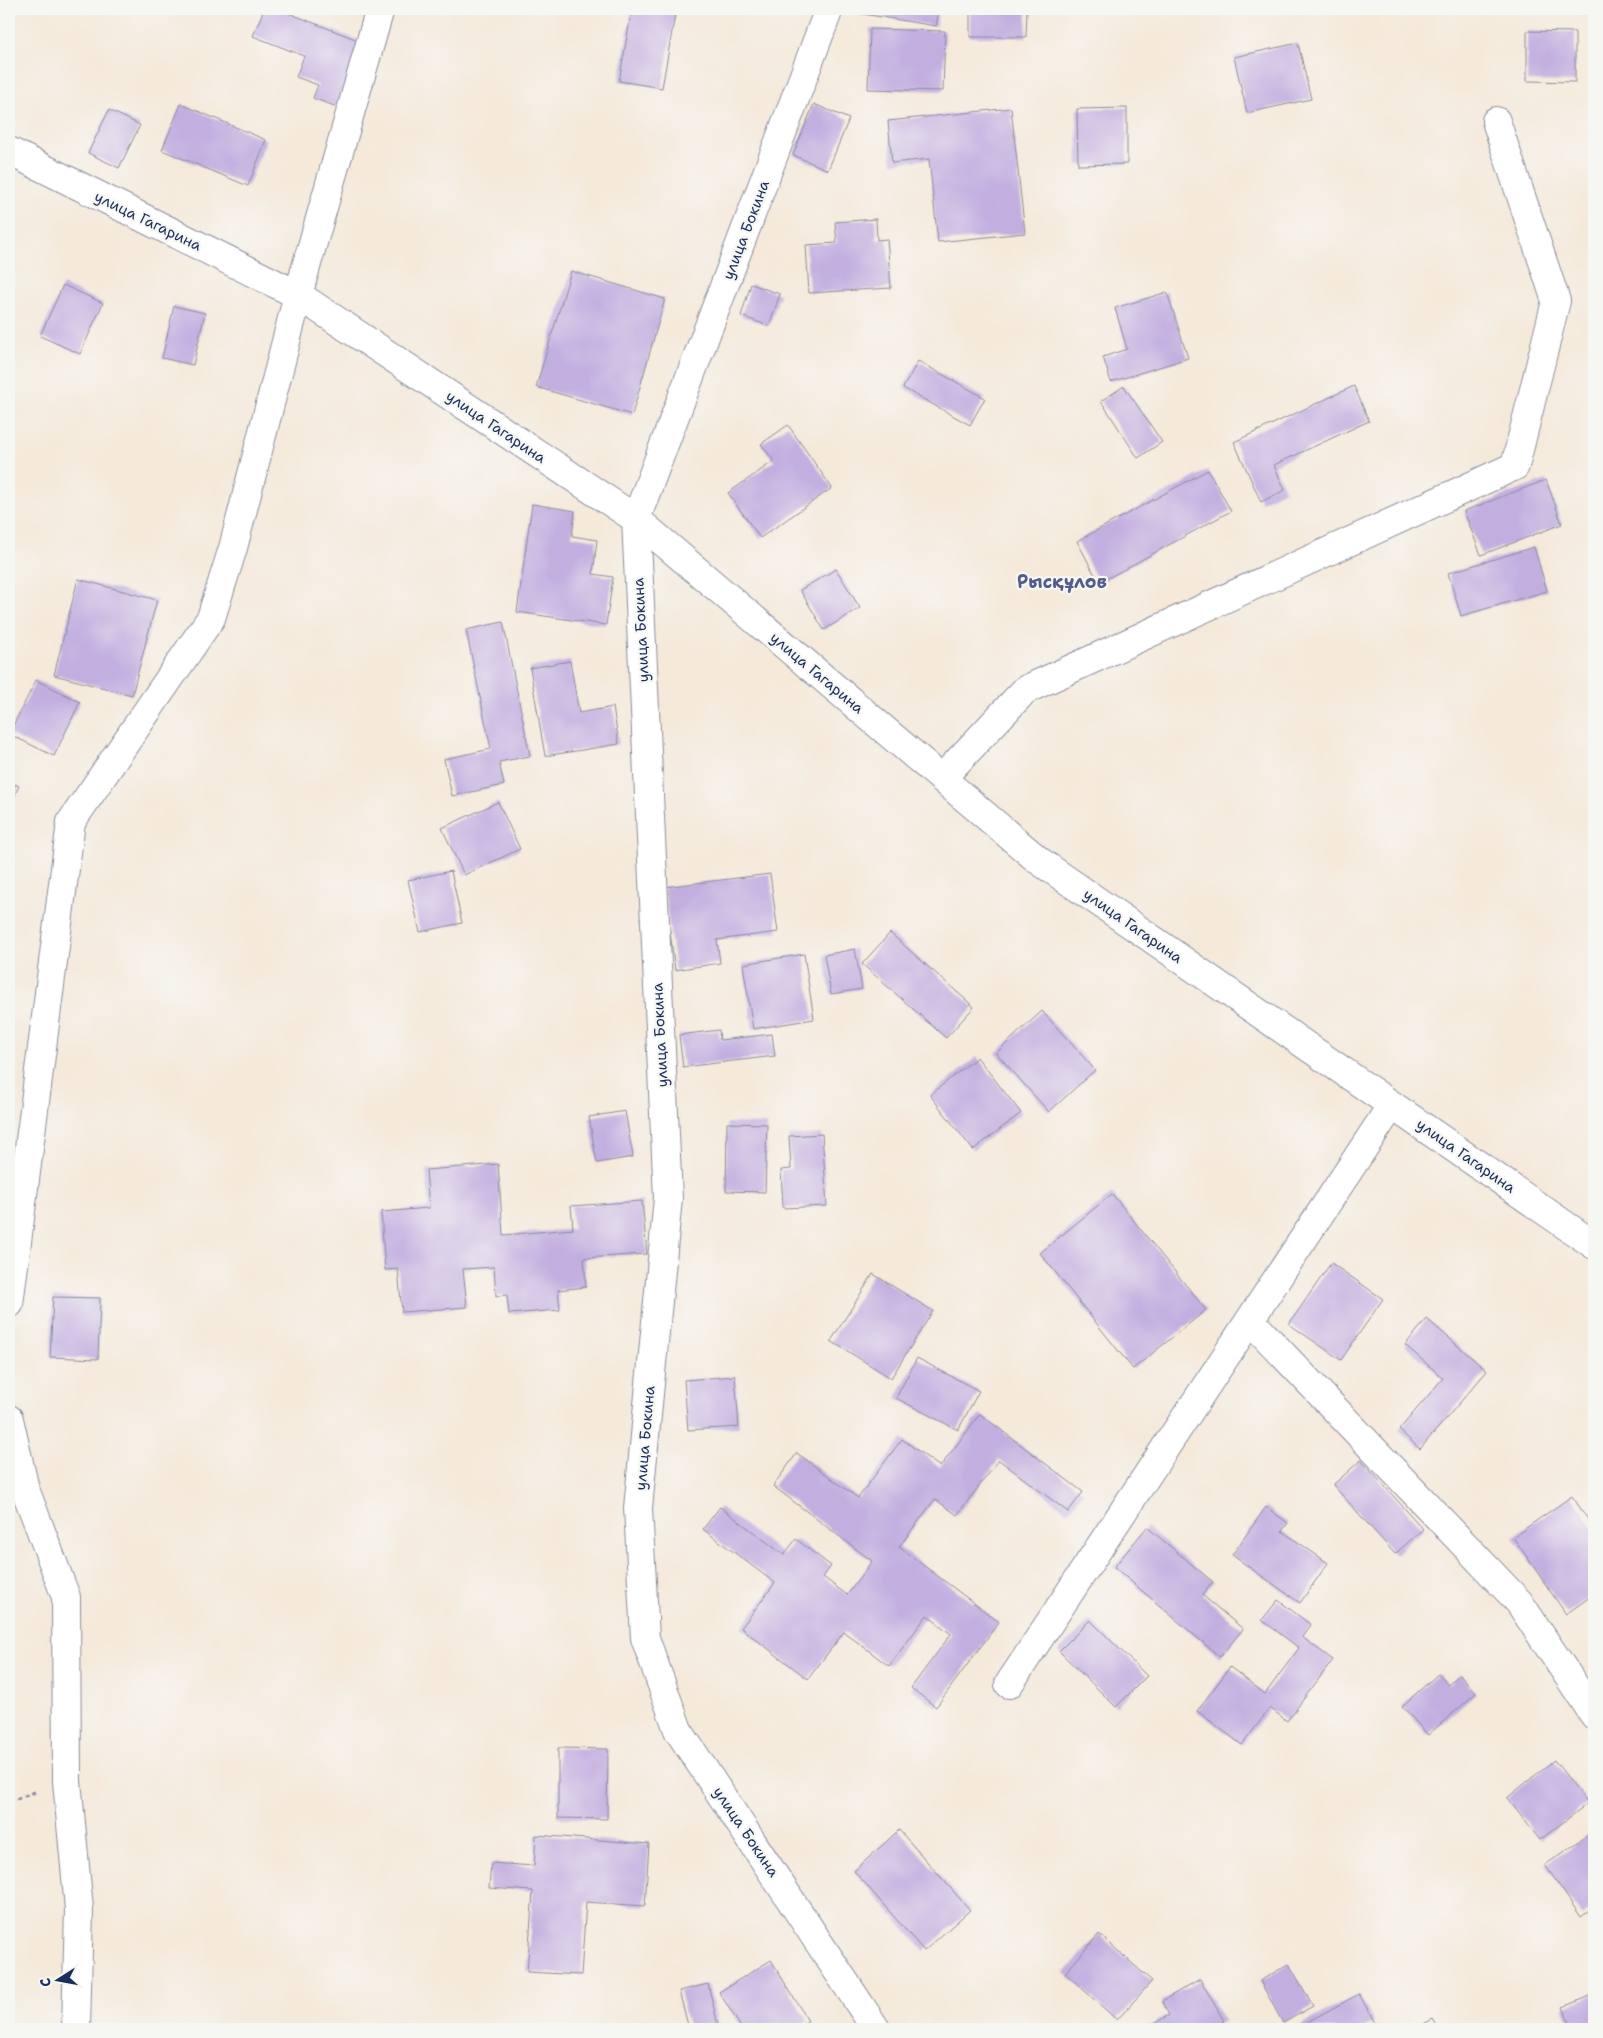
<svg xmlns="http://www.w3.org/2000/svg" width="1603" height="2038" viewBox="0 0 1603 2038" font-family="'Shantell Sans',sans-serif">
<rect width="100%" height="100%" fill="#f6f6f2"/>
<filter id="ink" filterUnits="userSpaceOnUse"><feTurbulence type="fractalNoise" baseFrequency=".02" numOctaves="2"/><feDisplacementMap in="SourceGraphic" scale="10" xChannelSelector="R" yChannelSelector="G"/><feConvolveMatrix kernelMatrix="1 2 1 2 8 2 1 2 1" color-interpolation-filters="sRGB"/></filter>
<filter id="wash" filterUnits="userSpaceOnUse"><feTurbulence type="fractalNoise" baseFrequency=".0096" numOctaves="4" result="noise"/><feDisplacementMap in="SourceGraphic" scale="20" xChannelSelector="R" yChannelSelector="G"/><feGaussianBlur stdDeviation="1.12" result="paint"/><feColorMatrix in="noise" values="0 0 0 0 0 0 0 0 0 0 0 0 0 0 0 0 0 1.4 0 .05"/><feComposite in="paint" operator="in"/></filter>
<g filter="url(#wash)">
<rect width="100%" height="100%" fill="#f5e9da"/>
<g id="blocks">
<g fill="#c2afe0">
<polygon points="264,9 278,9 363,42 337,107 313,98 318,85 296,77 304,56 253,36"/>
<polygon points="632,9 676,9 662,88 619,81"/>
<polygon points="851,9 939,9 936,26 851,12"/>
<polygon points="970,9 1027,9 1026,37 970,37"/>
<polygon points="870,29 945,31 943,91 868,89"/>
<polygon points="1527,31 1575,32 1575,82 1527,81"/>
<polygon points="1298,43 1311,99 1247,113 1234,57"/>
<polygon points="181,104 266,140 248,186 162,150"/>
<polygon points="814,104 849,119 828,170 793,155"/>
<polygon points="1011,108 1025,233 938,242 929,159 892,163 888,121"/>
<polygon points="1127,108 1127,164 1078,165 1077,109"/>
<polygon points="109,110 140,125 119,168 88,153"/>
<polygon points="876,219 877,240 887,239 891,288 809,293 806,245 837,243 835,222"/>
<polygon points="571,271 665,299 632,415 536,387"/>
<polygon points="751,284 780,294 769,326 741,316"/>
<polygon points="63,285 103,303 80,354 40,336"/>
<polygon points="1167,292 1188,358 1111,382 1103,357 1127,349 1115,308"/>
<polygon points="174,306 205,313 193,365 162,358"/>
<polygon points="918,361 985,398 970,425 903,388"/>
<polygon points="1124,386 1162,442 1138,458 1101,401"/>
<polygon points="1354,386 1369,421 1274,465 1285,490 1261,502 1234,442"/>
<polygon points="788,425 832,488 760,538 728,493 774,461 761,444"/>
<polygon points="1208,470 1231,511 1099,583 1077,541"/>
<polygon points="1546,480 1562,524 1481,555 1464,511"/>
<polygon points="532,504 575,511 572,536 597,540 593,574 613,577 606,625 517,612"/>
<polygon points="1534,547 1547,591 1461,616 1448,573"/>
<polygon points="836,569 860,608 824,630 800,590"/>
<polygon points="78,579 157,600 132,695 54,675"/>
<polygon points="503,622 530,756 499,762 504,785 452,796 444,759 491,749 466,630"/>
<polygon points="570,661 579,713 613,707 619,744 545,756 530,668"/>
<polygon points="36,680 80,702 54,756 9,734"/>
<polygon points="9,782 19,786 9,808"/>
<polygon points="498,802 520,849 464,875 442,828"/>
<polygon points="451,871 462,923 420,932 408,880"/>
<polygon points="770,874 778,932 717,940 720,963 675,970 664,887"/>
<polygon points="890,933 974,1007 946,1038 862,964"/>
<polygon points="855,949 862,989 831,994 824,955"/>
<polygon points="804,954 814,1019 753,1029 743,964"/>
<polygon points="1042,1011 1095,1070 1049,1112 996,1053"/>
<polygon points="719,1030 720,1040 772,1034 775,1056 683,1067 679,1035"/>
<polygon points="977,1057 1021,1113 973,1150 930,1095"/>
<polygon points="625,1111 633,1157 597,1163 589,1117"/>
<polygon points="727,1123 767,1124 765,1192 726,1191"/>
<polygon points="822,1134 827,1206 783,1208 781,1170 791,1169 789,1136"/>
<polygon points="498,1164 503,1235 573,1229 571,1206 642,1201 647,1254 584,1258 586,1287 558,1290 560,1310 509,1314 507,1295 496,1296 494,1267 463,1269 467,1307 402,1312 398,1269 385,1270 381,1212 429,1208 426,1170"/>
<polygon points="1112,1194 1206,1310 1133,1369 1040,1253"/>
<polygon points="1331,1263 1383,1299 1341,1360 1289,1324"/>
<polygon points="873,1274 933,1311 891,1378 831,1341"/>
<polygon points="53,1297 100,1298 98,1359 50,1357"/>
<polygon points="1427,1319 1487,1371 1420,1449 1399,1430 1443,1378 1405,1345"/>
<polygon points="917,1358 979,1391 958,1430 896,1398"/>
<polygon points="735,1376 739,1427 688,1430 684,1380"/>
<polygon points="980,1414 1083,1492 1068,1512 999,1460 957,1515 935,1499 899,1547 999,1622 936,1707 911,1688 951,1634 927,1615 889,1666 844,1632 808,1679 741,1628 775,1583 703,1529 720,1507 784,1555 796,1539 831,1566 823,1577 847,1595 872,1561 773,1486 797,1453 858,1498 902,1439 940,1467"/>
<polygon points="1361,1460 1423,1529 1395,1554 1333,1485"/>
<polygon points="1572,1496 1594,1528 1594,1594 1566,1614 1513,1537"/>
<polygon points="1266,1507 1288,1523 1282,1531 1328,1563 1300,1603 1232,1555"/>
<polygon points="1147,1527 1213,1582 1202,1595 1243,1629 1220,1657 1114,1567"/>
<polygon points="1278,1600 1311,1625 1302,1637 1333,1660 1287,1721 1270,1708 1242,1745 1197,1711 1230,1667 1265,1694 1299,1648 1262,1620"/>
<polygon points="1090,1620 1147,1676 1116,1707 1059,1651"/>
<polygon points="1438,1674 1448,1685 1460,1674 1476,1693 1428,1735 1402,1706"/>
<polygon points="558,1748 608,1749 607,1819 558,1818"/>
<polygon points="1554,1760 1588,1803 1540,1840 1507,1798"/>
<polygon points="899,1830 970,1910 924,1951 854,1871"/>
<polygon points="1594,1831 1594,1907 1581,1917 1545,1865"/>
<polygon points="536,1835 649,1844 645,1906 586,1902 581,1975 527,1972 533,1891 489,1888 491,1863 534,1866"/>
<polygon points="1099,1934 1152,1981 1117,2020 1065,1973"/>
<polygon points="771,1960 808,2021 794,2029 742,2029 719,1992"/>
<polygon points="1289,1964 1313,2006 1283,2023 1260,1981"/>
<polygon points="1200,1979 1224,2021 1209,2029 1144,2029 1169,2015 1162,2001"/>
<polygon points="708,1984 719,2029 689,2029 679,1991"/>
<polygon points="1359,1994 1375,2023 1364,2029 1297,2029 1296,2028"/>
<polygon points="1594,1994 1594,2029 1572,2029 1563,2007"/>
<polygon points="1433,2019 1439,2029 1414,2029"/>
</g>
</g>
</g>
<g filter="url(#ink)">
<use href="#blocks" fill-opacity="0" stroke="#888c9c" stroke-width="1"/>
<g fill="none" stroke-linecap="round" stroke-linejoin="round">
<defs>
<g id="street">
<polyline points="829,9 636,519 668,1198 638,1508 645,1638 678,1730 876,2029"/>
<polyline points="9,151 298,295 636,519 1038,860 1594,1245"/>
<polyline points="942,778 1025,690 1515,466 1556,301 1496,121"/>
<polyline points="9,1304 71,822 211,618 233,548 298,295 380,9"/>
<polyline points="1250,1320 1519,1602 1594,1715"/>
<polyline points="9,1419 25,1489 66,1597 67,1781 79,1909 76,2029"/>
<polyline points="1009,1684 1392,1105"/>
</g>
</defs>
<use href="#street" stroke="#888c9c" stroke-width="30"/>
<polyline stroke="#888c9c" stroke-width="3" stroke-dasharray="4 4" stroke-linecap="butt" points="9,1802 35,1792"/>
<use href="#street" stroke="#fff" stroke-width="28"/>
</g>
</g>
<g text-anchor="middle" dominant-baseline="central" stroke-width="4.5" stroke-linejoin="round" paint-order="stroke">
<g font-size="15" fill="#1b2f5e" stroke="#f6f6f2">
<text transform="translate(148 221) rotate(26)">улица Гагарина</text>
<text transform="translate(746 230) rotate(-69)">улица Бокина</text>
<text transform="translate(496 427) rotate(34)">улица Гагарина</text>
<text transform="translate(641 630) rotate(-93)">улица Бокина</text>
<text transform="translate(817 673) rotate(40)">улица Гагарина</text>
<text transform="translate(1133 926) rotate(35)">улица Гагарина</text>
<text transform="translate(660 1035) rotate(-93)">улица Бокина</text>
<text transform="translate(1466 1156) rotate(35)">улица Гагарина</text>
<text transform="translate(645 1438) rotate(-85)">улица Бокина</text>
<text transform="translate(746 1832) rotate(56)">улица Бокина</text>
</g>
<g font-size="18" font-weight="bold" fill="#555c8c" stroke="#f6f6f2">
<text x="1062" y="582">Рысқұлов</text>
</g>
</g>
<rect width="1603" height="2038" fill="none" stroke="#f6f6f2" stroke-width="30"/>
<g transform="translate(58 1980) rotate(259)" stroke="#f6f6f2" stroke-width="4" paint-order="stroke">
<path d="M0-4L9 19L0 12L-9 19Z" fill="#1b2f5e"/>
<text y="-8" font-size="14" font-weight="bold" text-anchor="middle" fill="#1b2f5e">С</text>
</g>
</svg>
